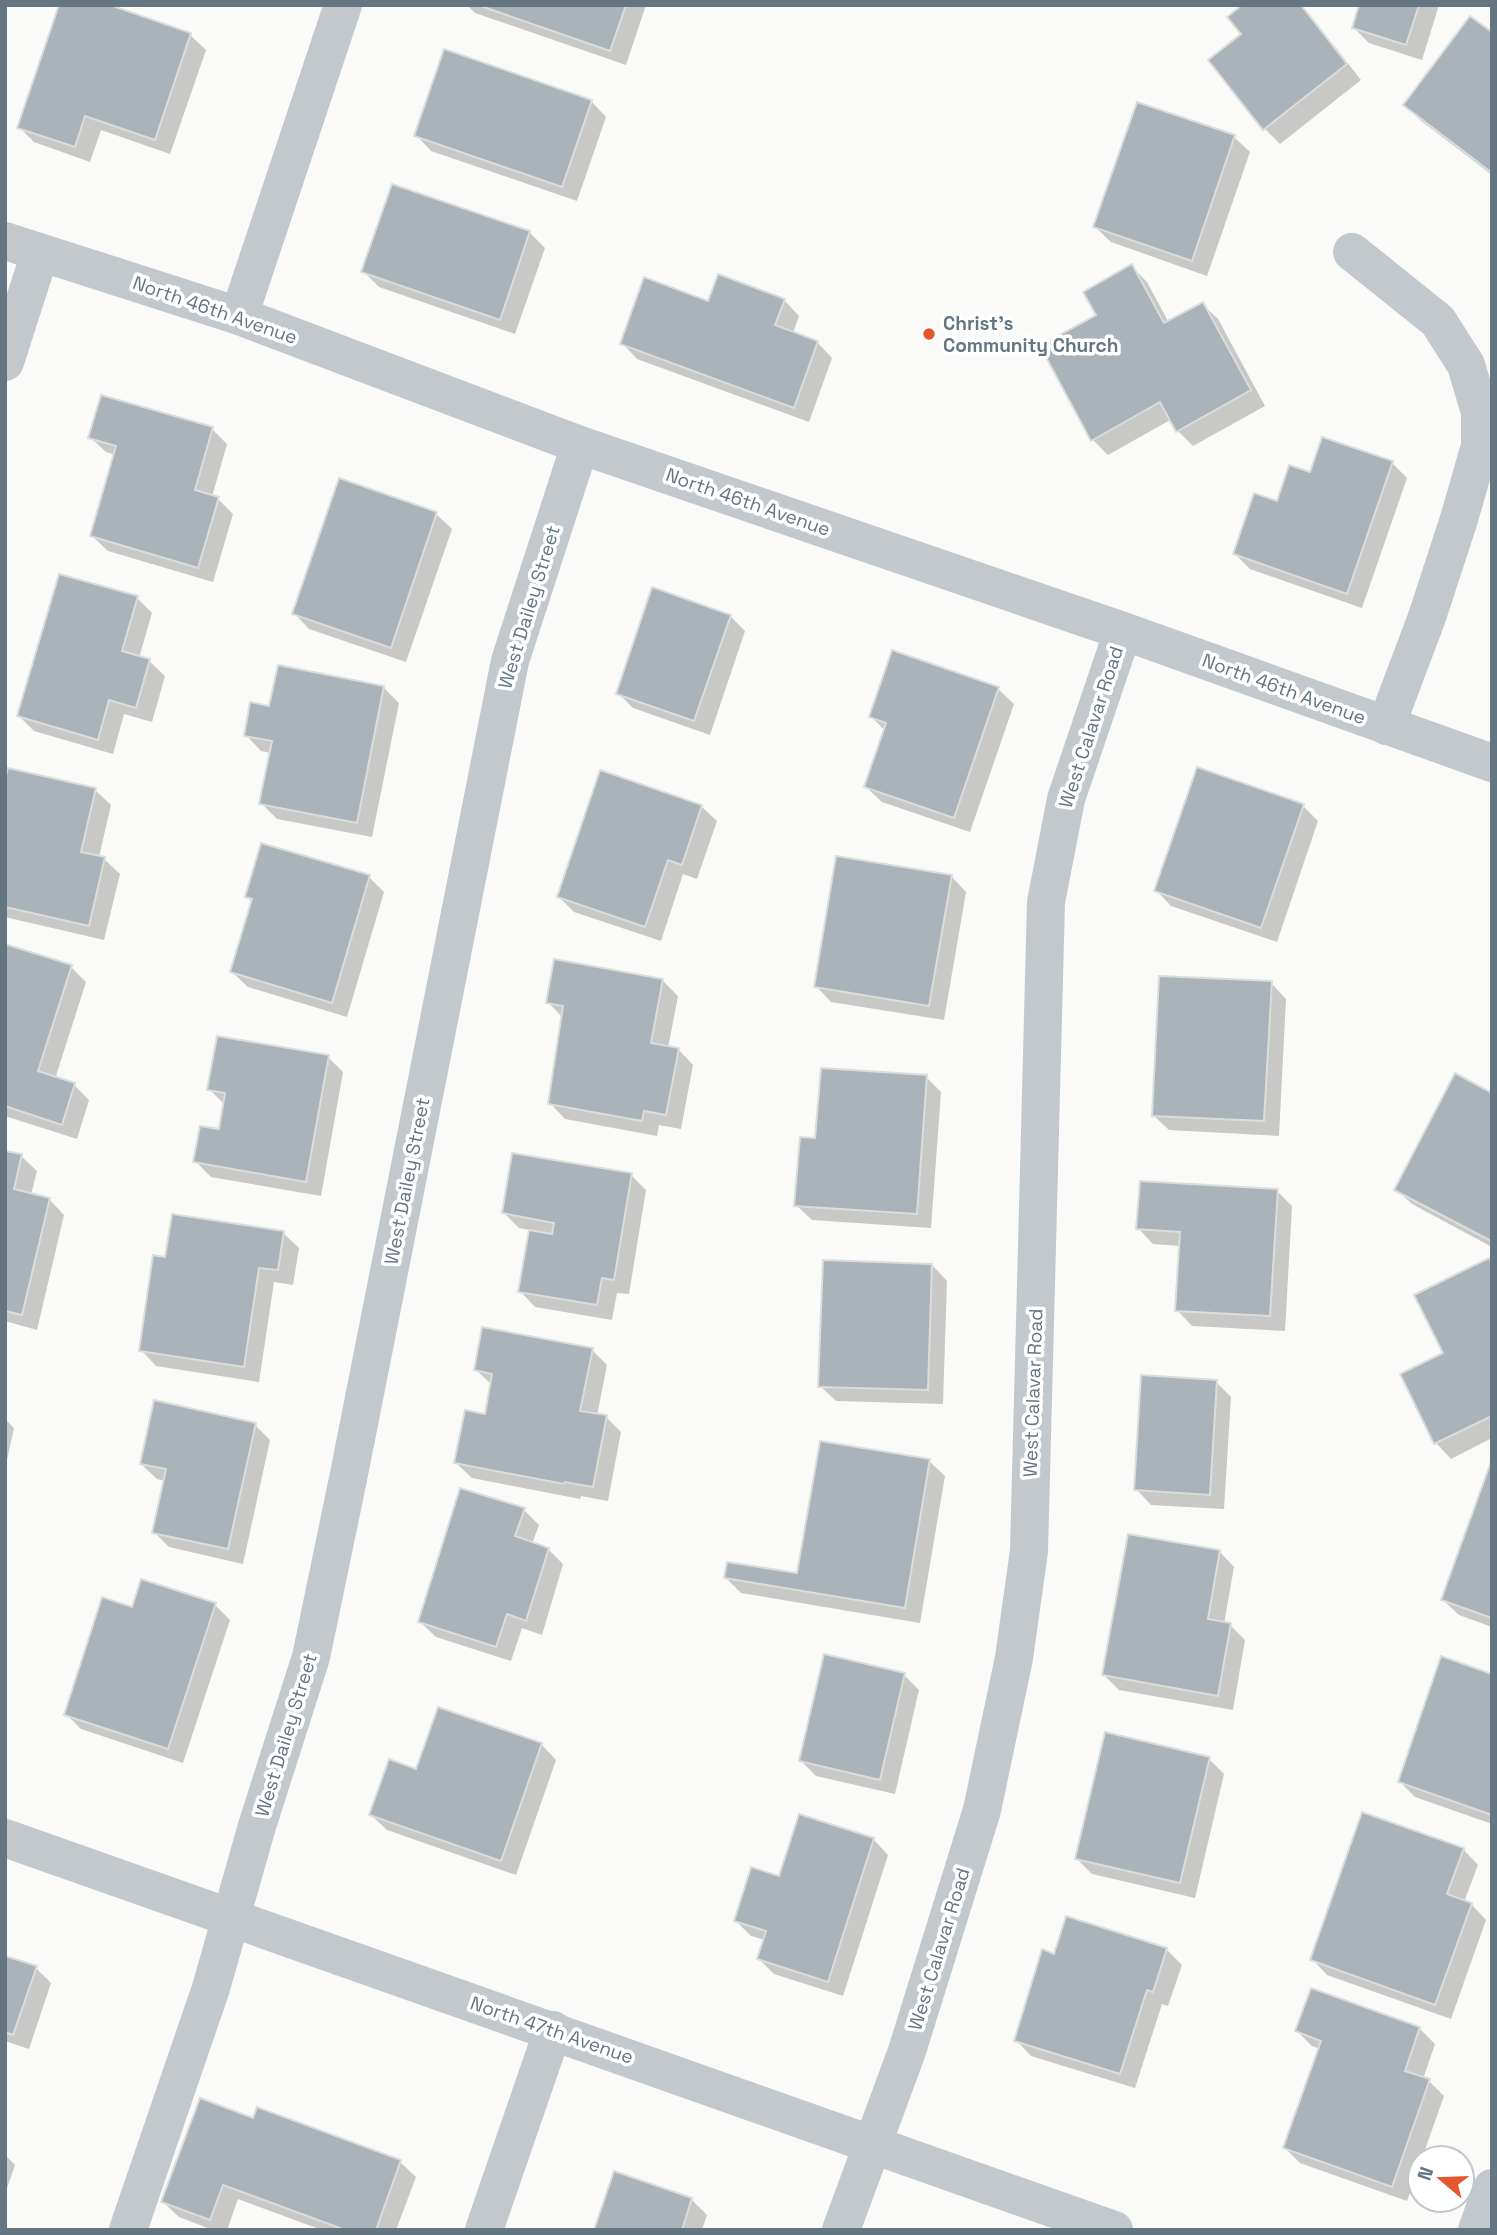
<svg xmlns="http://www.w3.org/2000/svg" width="1497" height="2235" viewBox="0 0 1497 2235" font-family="'Space Grotesk',sans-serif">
<rect width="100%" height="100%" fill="#fafaf8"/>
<g fill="#0003">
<polygon points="104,5 190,35 206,50 170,154 101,130 90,162 34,142 19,127"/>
<polygon points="467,5 646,5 626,65 475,13"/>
<polygon points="1245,5 1302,5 1361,80 1280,144 1265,129 1211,61 1243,34"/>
<polygon points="1361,5 1439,5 1422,60 1369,43 1354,28"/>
<polygon points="1492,35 1492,175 1420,120 1405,104"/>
<polygon points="591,101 606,117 577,201 431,151 416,135"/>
<polygon points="1234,137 1250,152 1207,276 1111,242 1095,227"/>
<polygon points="393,186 530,233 545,248 515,334 379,287 363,271"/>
<polygon points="1131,266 1147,282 1169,323 1202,304 1218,319 1265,406 1193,446 1178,431 1172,419 1108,455 1093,440 1098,316"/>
<polygon points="784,300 799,316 793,333 817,342 832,358 809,422 637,359 622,343 710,303"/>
<polygon points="212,429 227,444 212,497 218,499 233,514 213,582 108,551 92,536 116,455 106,452 90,437"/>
<polygon points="1392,463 1407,478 1362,608 1250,569 1235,554 1278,503 1311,475"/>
<polygon points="436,514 452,529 406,662 309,629 294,613"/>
<polygon points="137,598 152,613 139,658 149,661 165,676 152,722 124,714 113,754 34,731 19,716"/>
<polygon points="730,616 745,631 710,735 633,708 618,693"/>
<polygon points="893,652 998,689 1014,704 970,832 882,802 866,787 886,731 871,717"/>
<polygon points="384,688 399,703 372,837 277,819 261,803 271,753 261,751 246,735 271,708"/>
<polygon points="5,788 95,790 111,805 99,857 104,859 120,874 104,940 5,917"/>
<polygon points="701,806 717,821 697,879 683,874 661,941 574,912 559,897"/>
<polygon points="1303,806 1318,821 1277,942 1171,906 1156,890"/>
<polygon points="951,876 966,892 944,1020 831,1002 816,986"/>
<polygon points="369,877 384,892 347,1017 248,987 232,972 253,903 247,897"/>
<polygon points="5,946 71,967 86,982 55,1079 74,1085 89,1100 77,1139 5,1116"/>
<polygon points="663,981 678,996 668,1048 678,1049 693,1065 681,1129 659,1125 657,1136 565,1119 550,1103 563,1018 548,1002"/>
<polygon points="1271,983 1286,999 1279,1136 1169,1130 1153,1115"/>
<polygon points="328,1057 343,1072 321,1196 211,1177 195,1161 220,1131 225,1105 209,1089"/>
<polygon points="926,1077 941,1092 931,1228 812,1220 796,1205 817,1140"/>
<polygon points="1492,1095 1492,1247 1412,1204 1396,1189"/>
<polygon points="5,1152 21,1156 37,1171 31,1195 49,1199 64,1215 37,1330 5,1321"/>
<polygon points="631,1175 646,1190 629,1294 617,1293 612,1320 535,1307 520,1291 530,1230 519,1228 504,1213"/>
<polygon points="1277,1191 1292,1206 1285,1331 1192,1326 1177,1310 1181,1246 1153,1244 1138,1228"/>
<polygon points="283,1233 299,1248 293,1285 274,1282 259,1382 156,1366 141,1350 166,1259"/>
<polygon points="1492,1263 1492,1438 1451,1459 1436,1443 1402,1375 1445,1354"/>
<polygon points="932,1265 947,1281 943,1404 836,1401 820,1386"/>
<polygon points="592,1350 607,1365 597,1416 606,1417 621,1432 608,1501 581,1496 580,1499 472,1478 456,1463 486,1416 491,1384 475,1369"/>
<polygon points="1216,1382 1231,1397 1224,1509 1151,1505 1136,1489"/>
<polygon points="5,1419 14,1428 5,1469"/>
<polygon points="255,1425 270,1440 243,1564 169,1547 154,1532 165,1481 157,1479 141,1464"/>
<polygon points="929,1461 945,1476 920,1623 741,1593 726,1578 799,1575"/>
<polygon points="1492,1464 1492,1627 1459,1615 1443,1600"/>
<polygon points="524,1510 539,1525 532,1544 548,1549 563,1564 542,1635 522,1628 511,1661 436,1637 420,1622"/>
<polygon points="1219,1551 1234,1567 1224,1624 1230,1625 1245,1640 1233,1710 1119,1690 1104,1675"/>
<polygon points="215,1605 230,1620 183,1763 81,1729 66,1714 133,1609"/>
<polygon points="904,1675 919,1690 895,1794 816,1776 801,1761"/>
<polygon points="1492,1676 1492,1824 1415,1797 1400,1782"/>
<polygon points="541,1744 556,1760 516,1875 387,1830 371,1815 417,1771"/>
<polygon points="1209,1759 1224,1774 1195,1898 1092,1874 1076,1858"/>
<polygon points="873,1839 888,1855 843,1996 774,1974 759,1959 765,1940 751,1936 736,1921 781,1878"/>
<polygon points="1463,1849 1478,1865 1464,1902 1471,1904 1486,1920 1451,2019 1327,1975 1312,1959"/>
<polygon points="1166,1949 1182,1965 1168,2006 1162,2004 1135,2088 1031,2056 1016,2040 1055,1956"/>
<polygon points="5,1957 36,1968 51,1983 29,2049 5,2041"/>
<polygon points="1419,2028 1435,2044 1423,2079 1429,2081 1444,2096 1422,2158 1420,2158 1420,2165 1407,2201 1300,2163 1285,2148 1320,2049 1312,2046 1297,2031"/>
<polygon points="258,2109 400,2162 416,2177 396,2230 322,2230 238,2199 227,2230 213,2230 179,2217 163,2202 254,2120"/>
<polygon points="5,2155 15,2165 5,2194"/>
<polygon points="692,2200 707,2215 702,2230 596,2230"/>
</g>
<g fill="#aab3b9" stroke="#dcdcda" stroke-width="2">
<polygon points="59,5 110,5 191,33 155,140 85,116 75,147 17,128"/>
<polygon points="478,5 626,5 610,51"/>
<polygon points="1242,5 1301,5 1347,64 1263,130 1208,60 1241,34 1227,17"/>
<polygon points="1359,5 1419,5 1406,45 1352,28"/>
<polygon points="1470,16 1492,32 1492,173 1403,105"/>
<polygon points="444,49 592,100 562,187 414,136"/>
<polygon points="1137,102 1235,135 1192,261 1093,227"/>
<polygon points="392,184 530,231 500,320 361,272"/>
<polygon points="1132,264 1164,323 1203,302 1251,390 1176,432 1160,402 1091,441 1040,346 1096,315 1083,292"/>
<polygon points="718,274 785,299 775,325 818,341 794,408 620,344 644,277 708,301"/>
<polygon points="101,395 213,427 195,490 219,497 198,568 90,536 116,446 88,438"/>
<polygon points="1322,437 1393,461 1347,594 1233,554 1254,493 1277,501 1289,465 1310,472"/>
<polygon points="339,478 437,512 391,648 292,614"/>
<polygon points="59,574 138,596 122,651 150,659 136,708 109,700 98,740 17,716"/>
<polygon points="652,587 731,615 694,721 616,694"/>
<polygon points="892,650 999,687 954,818 864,787 886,723 869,717"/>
<polygon points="278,665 384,686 357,823 259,804 272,741 244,736 250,702 269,706"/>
<polygon points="1197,767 1304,804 1261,928 1154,891"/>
<polygon points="8,768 96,788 81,852 105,857 89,926 5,907 5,780"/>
<polygon points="600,770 702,805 682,865 668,860 645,927 557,897"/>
<polygon points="261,843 370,875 332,1003 230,972 252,899 245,897"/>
<polygon points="836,856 952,875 929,1006 814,987"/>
<polygon points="5,944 72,965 38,1071 75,1083 62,1125 5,1106"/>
<polygon points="554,959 663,979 651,1043 679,1048 666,1115 644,1111 642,1121 548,1104 563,1006 546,1003"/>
<polygon points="1159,976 1272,981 1264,1121 1152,1116"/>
<polygon points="217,1036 329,1055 306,1182 193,1162 200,1126 219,1129 225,1093 207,1090"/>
<polygon points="821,1068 927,1075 917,1214 794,1206 800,1137 815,1138"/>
<polygon points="1455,1073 1492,1093 1491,1241 1394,1190"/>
<polygon points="5,1151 22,1154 14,1189 50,1198 22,1315 5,1311"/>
<polygon points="512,1153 632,1173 614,1280 602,1278 597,1305 518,1292 529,1230 552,1234 554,1223 502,1213"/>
<polygon points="1140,1181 1278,1189 1270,1316 1175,1311 1180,1232 1136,1229"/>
<polygon points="172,1214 284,1231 278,1270 259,1268 244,1367 139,1351 153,1255 165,1257"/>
<polygon points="1489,1258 1492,1263 1492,1416 1434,1444 1400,1374 1443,1353 1414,1295"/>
<polygon points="823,1260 932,1264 928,1390 818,1387"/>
<polygon points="482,1327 593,1348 580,1411 607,1415 593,1487 565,1482 564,1484 454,1463 465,1410 485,1414 492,1374 474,1370"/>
<polygon points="1141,1375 1217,1380 1210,1495 1134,1490"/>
<polygon points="154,1400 256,1423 228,1549 152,1533 166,1469 140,1464"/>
<polygon points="820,1441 930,1459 905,1608 724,1578 727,1562 797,1573"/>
<polygon points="1492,1459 1492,1618 1441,1600"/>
<polygon points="460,1488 525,1508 515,1536 549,1548 526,1621 507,1614 496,1647 418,1622"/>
<polygon points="1128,1534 1220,1550 1208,1619 1231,1623 1218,1696 1102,1675"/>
<polygon points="141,1579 216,1603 168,1749 64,1715 102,1597 132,1607"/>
<polygon points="824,1654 905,1673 880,1780 799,1761"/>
<polygon points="1441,1656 1492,1674 1492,1815 1398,1782"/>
<polygon points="438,1707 542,1743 501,1861 369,1815 389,1759 416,1769"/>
<polygon points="1105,1732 1210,1757 1180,1883 1075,1859"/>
<polygon points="1362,1812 1464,1848 1447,1894 1472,1903 1435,2005 1310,1960"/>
<polygon points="799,1814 874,1838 828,1982 757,1959 766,1931 734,1921 751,1867 779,1876"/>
<polygon points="1066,1916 1167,1948 1153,1992 1147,1990 1120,2074 1014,2041 1042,1949 1054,1954"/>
<polygon points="5,1956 37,1966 13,2035 5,2032"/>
<polygon points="1311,1988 1420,2027 1405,2071 1430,2079 1392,2187 1283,2148 1321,2041 1295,2031"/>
<polygon points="200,2098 253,2118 257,2107 401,2160 376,2230 345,2230 223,2185 210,2220 161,2202"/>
<polygon points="614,2171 692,2198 682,2230 594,2230"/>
</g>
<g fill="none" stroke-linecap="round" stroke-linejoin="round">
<g stroke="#c3c8cc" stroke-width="38">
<polyline points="5,241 239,316 580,445 1123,631 1492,763"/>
<polyline points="1352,252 1438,321 1466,365 1480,412 1480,446 1459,519 1427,617 1386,726"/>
<polyline points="239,316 343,5"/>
<polyline points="5,362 40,253"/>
<polyline points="5,1838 1114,2230"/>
<polyline points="128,2230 211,1988 257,1826 311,1657 348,1479 510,661 580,445"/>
<polyline points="484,2230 553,2030"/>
<polyline points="841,2230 907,2051 982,1810 1014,1658 1029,1551 1046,902 1066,799 1123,631"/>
<polyline points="1477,2230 1492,2188"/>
</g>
</g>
<circle fill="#e4572e" stroke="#fff" stroke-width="2.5" cx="929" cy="334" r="7"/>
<g text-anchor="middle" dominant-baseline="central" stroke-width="7" stroke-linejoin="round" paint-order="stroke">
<g font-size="19" fill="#657683" stroke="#fff">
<text transform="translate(215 310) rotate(19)">North 46th Avenue</text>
<text transform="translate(748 502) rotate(19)">North 46th Avenue</text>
<text transform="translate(529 607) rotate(-73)">West Dailey Street</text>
<text transform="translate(1284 689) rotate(20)">North 46th Avenue</text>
<text transform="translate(1091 727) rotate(-72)">West Calavar Road</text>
<text transform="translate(407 1181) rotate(-79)">West Dailey Street</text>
<text transform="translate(1033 1393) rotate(-88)">West Calavar Road</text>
<text transform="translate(286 1735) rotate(-73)">West Dailey Street</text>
<text transform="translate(939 1949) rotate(-73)">West Calavar Road</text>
<text transform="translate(552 2030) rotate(19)">North 47th Avenue</text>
</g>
<g font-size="19" font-weight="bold" fill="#657683" stroke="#fff" text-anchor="start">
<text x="943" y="323">Christ's<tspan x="943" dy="22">Community Church</tspan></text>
</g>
</g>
<rect width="1497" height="2235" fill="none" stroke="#657683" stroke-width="14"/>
<g transform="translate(1441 2179) rotate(289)"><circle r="33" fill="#ffffff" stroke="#c1c8cd" stroke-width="2"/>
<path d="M0-5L12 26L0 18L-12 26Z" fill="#e4572e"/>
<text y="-10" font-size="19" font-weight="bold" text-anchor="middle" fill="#657683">N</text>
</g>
</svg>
